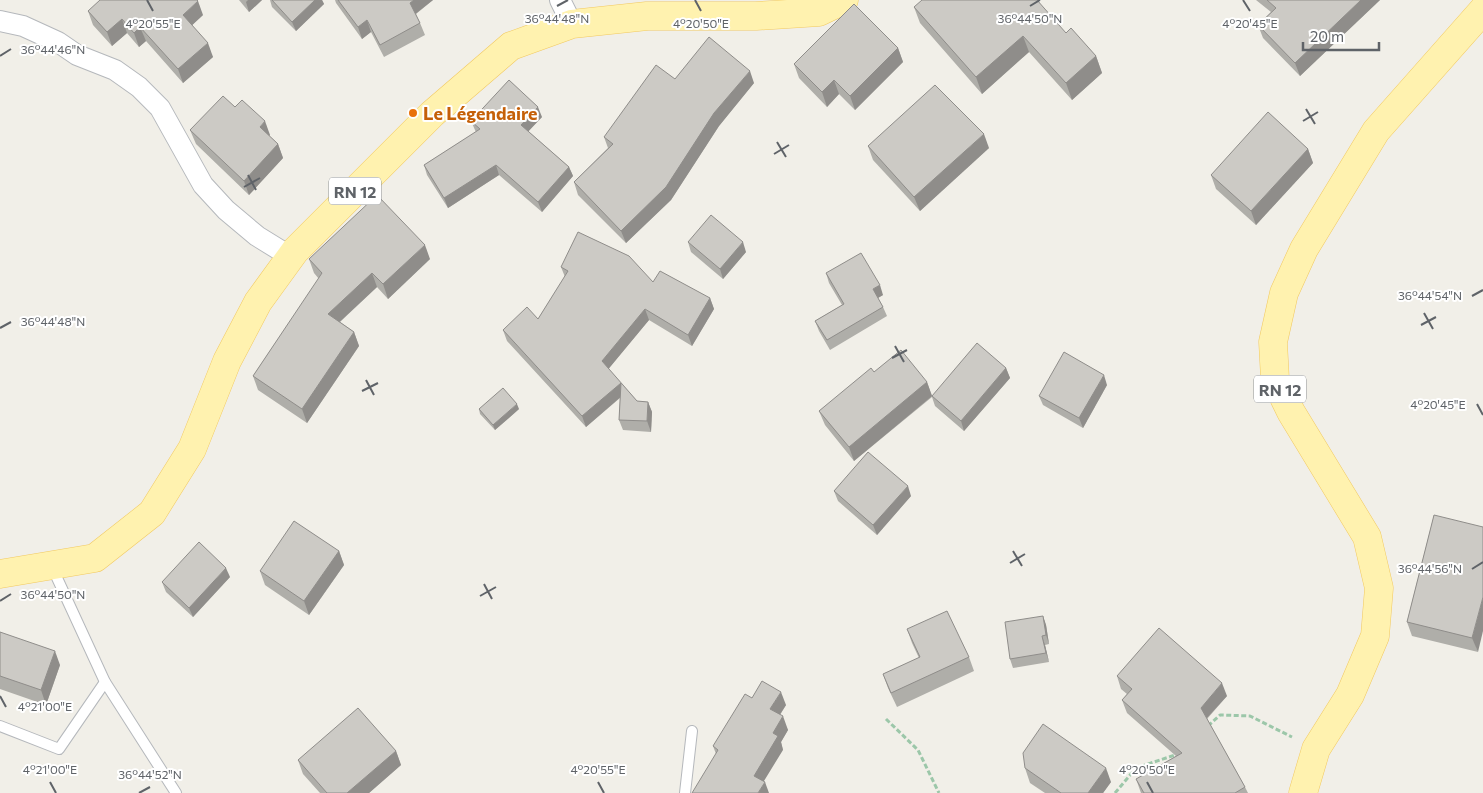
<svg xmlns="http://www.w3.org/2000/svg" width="1483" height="793" viewBox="0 0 1483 793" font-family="Commissioner,sans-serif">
<rect width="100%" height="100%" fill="#f1efe8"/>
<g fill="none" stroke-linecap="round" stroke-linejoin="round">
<defs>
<g id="service">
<polyline points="52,567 105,682 176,793"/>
<polyline points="0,726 59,749 105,682"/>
<polyline points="685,793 692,731"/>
</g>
<g id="minor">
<polyline points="560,0 572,24"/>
<polyline points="0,21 23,26 58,42 77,55 115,70 139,87 160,108 203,185 226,210 257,236 291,257"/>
</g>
<g id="primary">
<polyline points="0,574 95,558 152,513 192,449 227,361 258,302 295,251 432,114 511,46 572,24 647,16 756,16 819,12 844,0"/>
<polyline points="1303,793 1316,749 1350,695 1375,636 1379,588 1367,537 1291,412 1275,379 1273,342 1284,293 1304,249 1376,131 1483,10"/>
</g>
</defs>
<use href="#service" stroke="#b5b8bc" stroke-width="12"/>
<use href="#minor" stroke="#b5b8bc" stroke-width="22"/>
<use href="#primary" stroke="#f2c960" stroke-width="29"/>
<g stroke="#9cc7a9" stroke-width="3" stroke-dasharray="5 2.5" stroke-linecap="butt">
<polyline points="886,719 918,750 939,793"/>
<polyline points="1208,726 1220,715 1250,716 1292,737"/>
<polyline points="1115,793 1136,768 1178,754"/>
</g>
<use href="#service" stroke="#fff" stroke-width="10"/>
<use href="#minor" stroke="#fff" stroke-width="20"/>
<use href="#primary" stroke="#fff2af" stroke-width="28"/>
</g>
<g fill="#afaea9">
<polygon points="239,0 262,0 249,12"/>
<polygon points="270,0 322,0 324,4 296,31 272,7"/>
<polygon points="335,0 433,0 416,14 420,23 425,35 384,57 371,32 362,39 336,3"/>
<polygon points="1256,0 1380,0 1300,76 1263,38 1258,25 1271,12"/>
<polygon points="914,7 1066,33 1096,56 1102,73 1072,100 1029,52 982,94 920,23"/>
<polygon points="88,11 203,15 192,25 213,57 183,83 146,41 139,47 127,33 112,46 93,25"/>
<polygon points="898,48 903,62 855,110 839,94 827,107 799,78 794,64"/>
<polygon points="675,79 754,83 719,126 671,200 626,243 578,195 574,182 608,148 604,137"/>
<polygon points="235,107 270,135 269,136 278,144 283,158 249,195 196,144 190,130"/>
<polygon points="542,117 528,131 569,167 573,176 542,212 499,175 448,208 427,175 424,165 476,132 475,130 471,121"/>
<polygon points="868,146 989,148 920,211 873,160"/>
<polygon points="1308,149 1313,163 1256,225 1216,189 1211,175"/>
<polygon points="688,242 746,252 723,279 691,252"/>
<polygon points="309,259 430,259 388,299 377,287 340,322 354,332 359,346 307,423 258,390 253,376 319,279 314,273"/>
<polygon points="561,267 653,282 710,298 714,309 692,346 649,320 608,369 637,401 648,402 652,412 651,432 623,430 619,420 620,398 586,427 507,341 503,330 538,319 565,277"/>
<polygon points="826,273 883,295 878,298 883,307 887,316 830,350 819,331 815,321 842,305 829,283"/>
<polygon points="1006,368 1010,378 964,431 935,406 932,397 854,461 825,425 819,411 874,372 927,382 932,396"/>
<polygon points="1107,385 1083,428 1043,405 1039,396"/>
<polygon points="479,409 519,409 495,430 480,414"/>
<polygon points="834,491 911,496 877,535 838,501"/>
<polygon points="1434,515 1478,652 1412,636 1407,622"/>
<polygon points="339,551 344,565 309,615 265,585 260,571"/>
<polygon points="230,577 193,617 166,592 162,582"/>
<polygon points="1043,616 1046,625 1049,644 1045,645 1049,662 1013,668 1010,659"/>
<polygon points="907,629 969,657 974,671 897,707 888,688 883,674 919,658 912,643"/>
<polygon points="0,632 60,665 46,705 0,689"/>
<polygon points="1117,676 1227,696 1207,719 1245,787 1248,793 1141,793 1136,779 1176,756 1127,713 1122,700 1127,694 1121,689"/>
<polygon points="752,698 786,705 780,715 788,730 781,742 783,750 716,754 713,746"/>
<polygon points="396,751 401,765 369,793 320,793 303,774 298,760"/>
<polygon points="1025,768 1111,782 1103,793 1045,793 1030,783"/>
</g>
<g fill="#8f8d8a">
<polygon points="248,0 262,0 249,12 246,2"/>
<polygon points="315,0 322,0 324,4 296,31 292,22"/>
<polygon points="414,0 433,0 414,15 410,3"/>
<polygon points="1361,0 1380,0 1300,76 1295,63"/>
<polygon points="198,1 203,15 188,29 183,15"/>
<polygon points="122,19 127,33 112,46 107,32"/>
<polygon points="367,20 371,32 362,39 358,27"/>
<polygon points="140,27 146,41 139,47 134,33"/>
<polygon points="1023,36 1029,52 982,94 976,77"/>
<polygon points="208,43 213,57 183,83 178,69"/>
<polygon points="898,48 903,62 855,110 850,96"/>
<polygon points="1096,56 1102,73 1072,100 1066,83"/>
<polygon points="750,71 754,83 719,126 671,200 626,243 621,231 714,113"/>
<polygon points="834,80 839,94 827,107 822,92"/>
<polygon points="538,107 542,117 525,135 521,125"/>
<polygon points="265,121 270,135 265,141 260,127"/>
<polygon points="984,134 989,148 920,211 914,197"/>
<polygon points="278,144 283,158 249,195 244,181"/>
<polygon points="1308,149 1313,163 1256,225 1251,211"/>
<polygon points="496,165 499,175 448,208 444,198"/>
<polygon points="569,167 573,176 542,212 538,202"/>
<polygon points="743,242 746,252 723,279 720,269"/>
<polygon points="425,245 430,259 388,299 383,284"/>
<polygon points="372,273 377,287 333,328 328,314"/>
<polygon points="880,285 883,295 876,299 873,289"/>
<polygon points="710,298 714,309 692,346 688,335"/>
<polygon points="645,309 649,320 606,372 602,361"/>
<polygon points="354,332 359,346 307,423 302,409"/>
<polygon points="1006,368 1010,378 964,431 961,421"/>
<polygon points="1104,375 1107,385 1083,428 1079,418"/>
<polygon points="927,382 932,396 854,461 849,447"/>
<polygon points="621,383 624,394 586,427 582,416"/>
<polygon points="648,402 652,412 651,432 647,421"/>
<polygon points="517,404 519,409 495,430 493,425"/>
<polygon points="908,486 911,496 877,535 873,525"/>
<polygon points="339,551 344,565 309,615 304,601"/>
<polygon points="226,568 230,577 193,617 189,608"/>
<polygon points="1483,597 1483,631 1478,652 1472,638"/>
<polygon points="1043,616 1046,625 1049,644 1046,635"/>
<polygon points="1042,636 1045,645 1049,662 1046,653"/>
<polygon points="55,651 60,665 46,705 41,690"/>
<polygon points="1222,683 1227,696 1205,720 1201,708"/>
<polygon points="781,692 786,705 775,722 770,709"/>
<polygon points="783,716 788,730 781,742 783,750 759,789 754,776 773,733"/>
<polygon points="396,751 401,765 369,793 347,793"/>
<polygon points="1106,768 1111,782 1103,793 1088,793"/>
<polygon points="765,782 769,793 758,793"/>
</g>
<g fill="#cccac5" stroke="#8f8d8a">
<polygon points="100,0 197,0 198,1 183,15 208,43 178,69 140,27 134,33 122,19 107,32 88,11"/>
<polygon points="272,0 315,0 292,22"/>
<polygon points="338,0 414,0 410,3 420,23 380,45 367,20 358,27"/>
<polygon points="922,0 1037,0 1066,33 1071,28 1096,56 1066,83 1023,36 976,77 914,7"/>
<polygon points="1267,0 1361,0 1295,63 1258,25 1276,8"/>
<polygon points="854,4 898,48 850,96 834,80 822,92 794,64"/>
<polygon points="709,37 750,71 714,113 666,187 621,231 574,182 613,144 604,137 656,65 675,79"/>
<polygon points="509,80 538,107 521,125 569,167 538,202 496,165 444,198 424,165 480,129 471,121"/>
<polygon points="935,85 984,134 914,197 868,146"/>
<polygon points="223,96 235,107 242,100 265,121 260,127 278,144 244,181 190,130"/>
<polygon points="1268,112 1308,149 1251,211 1211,175"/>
<polygon points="377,195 425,245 383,284 372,273 328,314 354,332 302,409 253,376 322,273 309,259"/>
<polygon points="711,215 743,242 720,269 688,242"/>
<polygon points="578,232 629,256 653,282 660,271 710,298 688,335 645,309 602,361 637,401 648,402 647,421 619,420 621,383 582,416 503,330 527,307 538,319 568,271 561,267"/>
<polygon points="861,253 880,285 873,289 883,307 827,340 815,321 844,304 826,273"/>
<polygon points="977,343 1006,368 961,421 932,396"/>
<polygon points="901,350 927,382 849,447 819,411 871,368 874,372"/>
<polygon points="1064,352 1104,375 1079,418 1039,396"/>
<polygon points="503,388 517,404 493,425 479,409"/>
<polygon points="868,452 908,486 873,525 834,491"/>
<polygon points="1434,515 1483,527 1483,597 1472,638 1407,622"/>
<polygon points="294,521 339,551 304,601 260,571"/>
<polygon points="199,542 226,568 189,608 162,582"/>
<polygon points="947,611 969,657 891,693 883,674 920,657 907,629"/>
<polygon points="1043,616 1046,635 1042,636 1046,653 1010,659 1005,622"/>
<polygon points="1159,628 1222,683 1201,708 1245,787 1235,793 1144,793 1136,779 1182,753 1122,700 1132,689 1117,676"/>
<polygon points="0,632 55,651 41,690 0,676"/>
<polygon points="762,681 781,692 770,709 783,716 773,733 778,736 754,776 765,782 758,793 692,793 718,750 713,746 745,694 752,698"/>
<polygon points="358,708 396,751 347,793 327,793 298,760"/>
<polygon points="1043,724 1106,768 1088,793 1061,793 1025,768 1023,753"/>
</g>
<path fill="none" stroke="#5f6368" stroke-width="2" d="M147 0 153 11M695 0 701 11M1243 0 1250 11M557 6 568 0M1030 6 1040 0M0 56 11 49M1306 109 1315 124M1303 121 1318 112M777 142 786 157M774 154 789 145M248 175 256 190M244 187 260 178M1472 296 1483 290M1424 313 1433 329M1421 325 1436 317M0 328 11 322M895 346 904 362M892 358 907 350M366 380 374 395M362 391 378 383M1477 404 1483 415M1013 551 1022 566M1010 563 1025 554M1472 569 1483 562M484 584 492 599M480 596 496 587M0 601 11 594M0 696 6 707M50 782 56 793M598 782 604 793M1147 782 1153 793M139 793 150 787"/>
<circle fill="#e8710a" stroke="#fff" stroke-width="2" cx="413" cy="113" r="5"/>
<g text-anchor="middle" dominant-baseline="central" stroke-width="4" stroke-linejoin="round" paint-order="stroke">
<g fill="#fff" stroke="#8f9295" stroke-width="1">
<rect x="329" y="177.5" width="52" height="27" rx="4"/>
<rect x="1254" y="375.5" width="52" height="27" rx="4"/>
</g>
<g font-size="16" font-weight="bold" fill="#5f6368">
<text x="355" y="191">RN 12</text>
<text x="1280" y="389">RN 12</text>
</g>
<g font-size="18" font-weight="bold" fill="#c56008" stroke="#fff" text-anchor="start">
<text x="423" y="113">Le Légendaire</text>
</g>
</g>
<g font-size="12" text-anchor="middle" fill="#5f6368" stroke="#fff" stroke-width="4" stroke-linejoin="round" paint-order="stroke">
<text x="557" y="23">36°44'48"N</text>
<text x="1030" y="23">36°44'50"N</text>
<text x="153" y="28">4°20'55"E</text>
<text x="701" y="28">4°20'50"E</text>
<text x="1250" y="28">4°20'45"E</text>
<text x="53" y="54">36°44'46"N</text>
<text x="1430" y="300">36°44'54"N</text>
<text x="53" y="326">36°44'48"N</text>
<text x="1438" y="409">4°20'45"E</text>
<text x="1430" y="573">36°44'56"N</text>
<text x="53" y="599">36°44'50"N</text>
<text x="45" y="711">4°21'00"E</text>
<text x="50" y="774">4°21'00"E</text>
<text x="598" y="774">4°20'55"E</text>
<text x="1147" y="774">4°20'50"E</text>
<text x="150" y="779">36°44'52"N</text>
</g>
<path d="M1303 42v8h76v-8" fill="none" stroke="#5f6368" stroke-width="2.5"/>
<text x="1310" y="42" font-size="15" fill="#5f6368" stroke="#ffffff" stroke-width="4" paint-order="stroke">20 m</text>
</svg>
